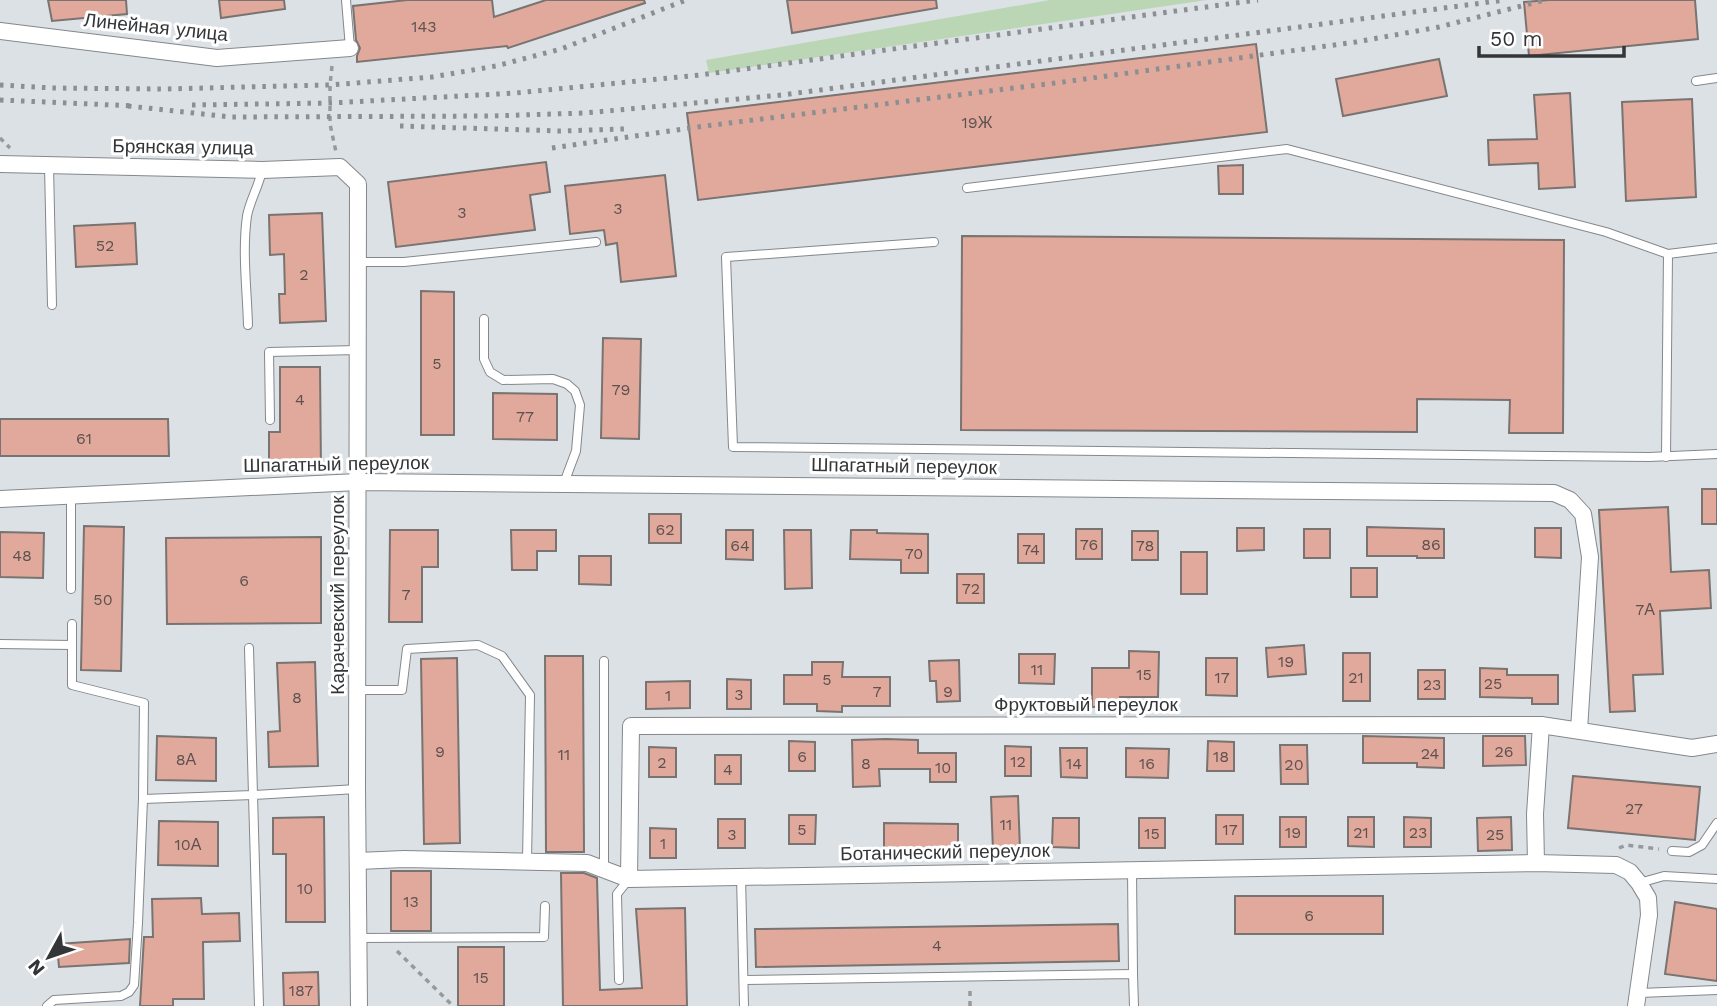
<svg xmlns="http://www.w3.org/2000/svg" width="1717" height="1006" viewBox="0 0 1717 1006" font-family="'Work Sans',sans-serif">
<rect width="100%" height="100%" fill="#dce1e5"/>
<polygon fill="#bad6b5" points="1050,0 1207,0 709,73 706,60"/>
<g fill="#e1a99b" stroke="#797371" stroke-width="2">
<polygon points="48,0 126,0 127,14 52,21"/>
<polygon points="219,0 284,0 285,9 221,18"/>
<polygon points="407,0 492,0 494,17 546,0 644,0 645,3 508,48 507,46 357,62 357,56 360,48 356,40 353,6"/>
<polygon points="787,0 936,0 937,8 792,33"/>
<polygon points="1549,0 1695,0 1698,39 1529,56 1524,2"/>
<polygon points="1256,44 1267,132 698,200 687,113"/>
<polygon points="1439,59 1447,96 1343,116 1336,79"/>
<polygon points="1570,93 1575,187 1539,189 1538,163 1489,165 1488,140 1537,139 1534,95"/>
<polygon points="1692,99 1696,197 1626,201 1622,102"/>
<polygon points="546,162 550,192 530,195 535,230 396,247 388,182"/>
<polygon points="1243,165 1243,194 1219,194 1218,166"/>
<polygon points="665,175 676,276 621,282 617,243 606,245 604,230 570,234 565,186"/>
<polygon points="322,213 326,321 280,323 279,294 285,294 284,254 270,255 269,215"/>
<polygon points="135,223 137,264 76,267 74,226"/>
<polygon points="962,236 1564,240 1563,433 1509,433 1510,400 1417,399 1417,432 961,430"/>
<polygon points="421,291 454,292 454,435 421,435"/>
<polygon points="603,338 641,339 639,439 601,438"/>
<polygon points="280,367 320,367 321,472 269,472 269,432 280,432"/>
<polygon points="493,393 557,394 557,440 493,439"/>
<polygon points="0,419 168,419 169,456 0,456"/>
<rect x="1702" y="489" width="15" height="35"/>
<polygon points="1668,507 1671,572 1709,570 1711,608 1660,611 1663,674 1633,675 1635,711 1610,712 1599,510"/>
<rect x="649" y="514" width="32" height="29"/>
<polygon points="84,526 124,527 121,671 81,670"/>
<polygon points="1367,527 1444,529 1444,558 1417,558 1417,556 1367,556"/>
<polygon points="1237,528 1264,528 1264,550 1237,551"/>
<polygon points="1535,528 1561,528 1561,558 1535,557"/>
<rect x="1076" y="529" width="26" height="30"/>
<rect x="1304" y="529" width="26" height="29"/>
<polygon points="390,530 438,530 438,567 422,567 422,622 389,622"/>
<polygon points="511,530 556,530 556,551 537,551 537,570 512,570"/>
<polygon points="726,530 753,530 753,560 726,559"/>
<polygon points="784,530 811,530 812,588 785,589"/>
<polygon points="851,530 877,530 877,533 928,534 928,573 901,573 901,560 850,559"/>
<rect x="1132" y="531" width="26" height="29"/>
<polygon points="0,532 44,533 43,578 0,577"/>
<rect x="1018" y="534" width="26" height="29"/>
<polygon points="321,537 321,623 167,624 166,538"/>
<rect x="1181" y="552" width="26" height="42"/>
<polygon points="579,556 611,556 611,585 579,584"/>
<rect x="1351" y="568" width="26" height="29"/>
<rect x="957" y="574" width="27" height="29"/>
<polygon points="1304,645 1306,674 1268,677 1266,648"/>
<polygon points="1129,651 1159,652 1158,697 1120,697 1120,706 1092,707 1092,668 1129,668"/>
<rect x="1343" y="653" width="27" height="48"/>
<polygon points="1019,654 1055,654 1054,684 1019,683"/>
<polygon points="545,656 583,656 584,852 546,852"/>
<polygon points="457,658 460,843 424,844 421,659"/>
<polygon points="1206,658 1237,658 1237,696 1206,695"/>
<polygon points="959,660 960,701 937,702 936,681 930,681 929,661"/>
<polygon points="315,662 318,766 269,767 268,732 280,731 277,663"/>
<polygon points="812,662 843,662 842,677 890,677 890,706 842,706 842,712 817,711 817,704 784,704 784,675 812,675"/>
<polygon points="1480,668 1507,669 1507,675 1558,675 1558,704 1532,704 1532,698 1480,697"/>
<rect x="1418" y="670" width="27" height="29"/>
<polygon points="727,679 751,680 751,709 727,709"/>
<polygon points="690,681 690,708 646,709 646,682"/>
<polygon points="157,736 216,738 216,781 156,780"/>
<polygon points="1363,736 1444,738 1444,768 1417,767 1417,763 1363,763"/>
<polygon points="1483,736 1525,736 1526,765 1483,766"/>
<polygon points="886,739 918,740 918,753 956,753 956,782 930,782 930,769 879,769 880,786 853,787 852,740"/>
<polygon points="789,741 815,742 815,771 789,771"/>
<polygon points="1208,741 1234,742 1234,771 1207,771"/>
<polygon points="1280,745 1307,745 1308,784 1281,784"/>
<polygon points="1005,746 1031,747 1031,776 1005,776"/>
<polygon points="649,747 676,748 676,777 649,777"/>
<polygon points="1060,748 1087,748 1087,778 1061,777"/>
<polygon points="1126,748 1169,749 1168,778 1126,777"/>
<rect x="715" y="755" width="26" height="29"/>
<polygon points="1573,776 1700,787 1695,840 1568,828"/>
<polygon points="1018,796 1020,850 993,851 991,797"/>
<polygon points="789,815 816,815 815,844 789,844"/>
<rect x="1216" y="815" width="27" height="29"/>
<polygon points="324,817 325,922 286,922 286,854 273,854 273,818"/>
<rect x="1280" y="817" width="26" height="30"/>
<polygon points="1348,817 1374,817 1374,847 1348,846"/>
<polygon points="1404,817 1431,818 1431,847 1404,847"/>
<polygon points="1511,817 1512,850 1478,851 1477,818"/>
<polygon points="1053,818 1079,818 1079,848 1052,847"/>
<rect x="1139" y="818" width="26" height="30"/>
<rect x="718" y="819" width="27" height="29"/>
<polygon points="159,821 218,822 218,866 158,865"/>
<polygon points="884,823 958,824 958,853 884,852"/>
<polygon points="650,828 676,829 676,858 650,858"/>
<rect x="391" y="871" width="40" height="60"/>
<polygon points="561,873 584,873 597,878 600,990 642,988 636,909 685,908 687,1006 563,1006"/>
<rect x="1235" y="896" width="148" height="38"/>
<polygon points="201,898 202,914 239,913 240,941 203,942 204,999 173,999 173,1006 140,1006 144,937 153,937 152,899"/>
<polygon points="1675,902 1717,909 1717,981 1665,974"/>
<polygon points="1118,924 1119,961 756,967 755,929"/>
<polygon points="130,939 129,963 59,967 57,944"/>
<rect x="458" y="947" width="46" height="59"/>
<polygon points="318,972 319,1006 284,1006 283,973"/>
</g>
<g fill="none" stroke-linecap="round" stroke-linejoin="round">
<defs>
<g id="service">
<polyline points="346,0 350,48"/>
<polyline points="1696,81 1717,78"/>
<polyline points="49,165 52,305"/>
<polyline points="967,188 1287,149 1606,232 1668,254"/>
<polyline points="934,242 726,257 733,447 1649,457 1717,454"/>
<polyline points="358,262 404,262 596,242"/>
<polyline points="484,319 484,359 490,372 503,380 553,379 567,384 575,391 580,405 576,451 564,483"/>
<path d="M248 325C247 289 242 252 247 216 250 200 259 186 262 170"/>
<polyline points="270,420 269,352 358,350"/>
<polyline points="1666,457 1668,254 1717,248"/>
<polyline points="71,495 71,589"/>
<polyline points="72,624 72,685 144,703 143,799 253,795 249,648"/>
<polyline points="0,644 72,645"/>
<polyline points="604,661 604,869"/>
<polyline points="358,690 402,690 407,649 478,645 502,656 530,695 527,861"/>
<polyline points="1672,851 1689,852 1702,845 1717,823"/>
<polyline points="1132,870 1133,974"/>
<polyline points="741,876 744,1006"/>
<polyline points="1639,883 1664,876 1717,879"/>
<polyline points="359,938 544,937 545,906"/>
<polyline points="619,980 617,894 629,879"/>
<polyline points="744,980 1133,974 1134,1006"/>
<polyline points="1639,993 1717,990"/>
<polyline points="47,1006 54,1000 121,996 129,992 134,985 138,923 143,799"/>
<polyline points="259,1006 253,795 357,789"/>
</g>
<g id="minor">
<polyline points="0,31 217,58 350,48"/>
<polyline points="0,164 262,170 340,167 358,184 357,789 359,1006"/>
<polyline points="0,499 358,482 1554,493 1570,500 1583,514 1590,557 1579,730"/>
<polyline points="358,861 404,859 587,863 629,879 1536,863 1616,865 1630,872 1639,883 1648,898 1649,915 1636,1006"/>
<polyline points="1536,863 1535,814 1541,725"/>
<polyline points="629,879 631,726 1541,725 1692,748 1717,744"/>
</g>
</defs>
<use href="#service" stroke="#84888c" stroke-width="10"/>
<use href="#minor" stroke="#84888c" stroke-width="18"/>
<g stroke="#969a9d" stroke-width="3.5" stroke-dasharray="5 5" stroke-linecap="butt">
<polyline points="332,66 330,85 330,124 336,152"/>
<polyline points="0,138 10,148"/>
<polyline points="1619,848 1626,845 1659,849"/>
<polyline points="397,951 453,1006"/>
<polyline points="970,1006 970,989"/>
</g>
<use href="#service" stroke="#fff" stroke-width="8"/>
<use href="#minor" stroke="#fff" stroke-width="16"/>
<g stroke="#8c8f92" stroke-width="5" stroke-dasharray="3.5 7" stroke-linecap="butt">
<polyline points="0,85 52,88 163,89 330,85 432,77 496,66 561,49 686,0"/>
<polyline points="0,100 136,106"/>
<polyline points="192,105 331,103 516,93 700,75 1258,0"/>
<polyline points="128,106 231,117 491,116 585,113 782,95 1505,0"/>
<polyline points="400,126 560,131 624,129"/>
<polyline points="552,148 705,126 1063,82 1356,42 1439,27 1545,0"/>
</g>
</g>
<g text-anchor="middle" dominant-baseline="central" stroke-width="6" stroke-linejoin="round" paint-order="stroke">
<g font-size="16" fill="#5e5250">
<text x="424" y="26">143</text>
<text x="977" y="122">19Ж</text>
<text x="618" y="208">3</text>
<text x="462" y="212">3</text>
<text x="105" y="245">52</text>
<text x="304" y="274">2</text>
<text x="437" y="363">5</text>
<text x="621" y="389">79</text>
<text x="300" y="399">4</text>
<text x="525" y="416">77</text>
<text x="84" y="438">61</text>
<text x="665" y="529">62</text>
<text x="1089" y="544">76</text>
<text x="1431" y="544">86</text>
<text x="740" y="545">64</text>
<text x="1145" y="545">78</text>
<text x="1031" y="549">74</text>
<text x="914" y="553">70</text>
<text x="22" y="555">48</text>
<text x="244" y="580">6</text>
<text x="971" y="588">72</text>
<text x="406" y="594">7</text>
<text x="103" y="599">50</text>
<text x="1645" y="609">7А</text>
<text x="1286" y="661">19</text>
<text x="1037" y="669">11</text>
<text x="1144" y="674">15</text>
<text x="1222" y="677">17</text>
<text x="1356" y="677">21</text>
<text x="827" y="679">5</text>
<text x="1493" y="683">25</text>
<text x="1432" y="684">23</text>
<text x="877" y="691">7</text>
<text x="948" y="691">9</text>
<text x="739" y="694">3</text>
<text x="668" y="695">1</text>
<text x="297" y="697">8</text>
<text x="440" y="751">9</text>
<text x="1504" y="751">26</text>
<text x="1430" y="753">24</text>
<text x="564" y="754">11</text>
<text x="802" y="756">6</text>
<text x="1221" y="756">18</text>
<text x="186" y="759">8А</text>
<text x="1018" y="761">12</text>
<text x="662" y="762">2</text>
<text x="866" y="763">8</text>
<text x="1074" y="763">14</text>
<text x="1147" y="763">16</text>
<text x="1294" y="764">20</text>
<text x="943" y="767">10</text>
<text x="728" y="769">4</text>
<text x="1634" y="808">27</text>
<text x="1006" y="824">11</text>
<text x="802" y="829">5</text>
<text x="1230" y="829">17</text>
<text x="1293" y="832">19</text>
<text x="1361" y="832">21</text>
<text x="1418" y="832">23</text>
<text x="1152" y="833">15</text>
<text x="732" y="834">3</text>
<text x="1495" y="834">25</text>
<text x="663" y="843">1</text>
<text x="188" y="844">10А</text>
<text x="305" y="888">10</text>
<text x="411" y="901">13</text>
<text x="1309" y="915">6</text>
<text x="937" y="945">4</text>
<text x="481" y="977">15</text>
<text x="301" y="990">187</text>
</g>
<g font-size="19" fill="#333537" stroke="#fff">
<text transform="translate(156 27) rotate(6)">Линейная улица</text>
<text transform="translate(183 147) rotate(1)">Брянская улица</text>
<text transform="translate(336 464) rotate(-1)">Шпагатный переулок</text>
<text transform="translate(904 466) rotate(1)">Шпагатный переулок</text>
<text transform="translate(337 595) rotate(-90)">Карачевский переулок</text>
<text x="1086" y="704">Фруктовый переулок</text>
<text transform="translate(945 852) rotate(-1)">Ботанический переулок</text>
</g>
</g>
<g transform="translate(49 957) rotate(230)" stroke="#ffffff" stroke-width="5" paint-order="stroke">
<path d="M0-5L12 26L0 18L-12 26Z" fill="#333537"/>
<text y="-10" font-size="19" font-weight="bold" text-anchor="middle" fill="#333537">N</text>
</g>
<path d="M1479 46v10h145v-10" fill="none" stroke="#333537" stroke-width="3.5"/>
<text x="1490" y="46" font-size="21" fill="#333537" stroke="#ffffff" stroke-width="5" paint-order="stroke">50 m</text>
</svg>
